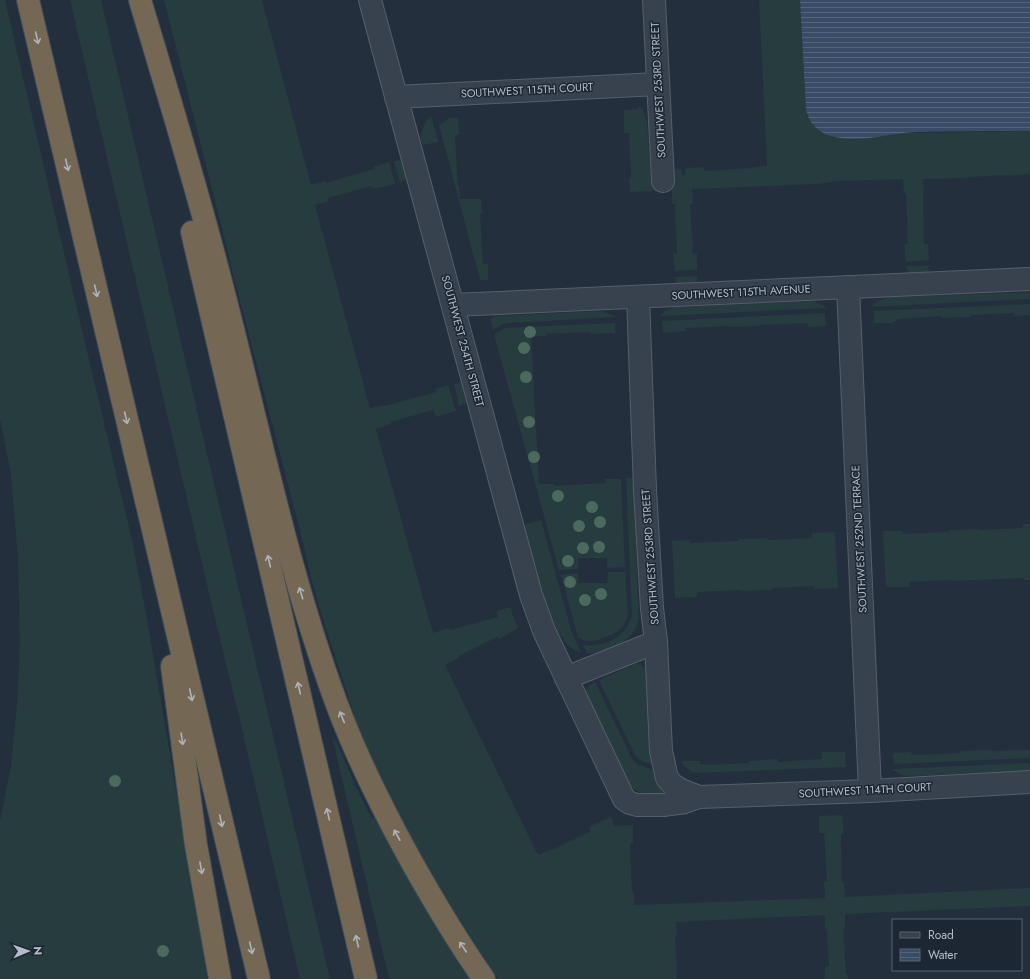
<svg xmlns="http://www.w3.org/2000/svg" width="1030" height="979" viewBox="0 0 1030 979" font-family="Jost,sans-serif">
<defs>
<pattern id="water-rules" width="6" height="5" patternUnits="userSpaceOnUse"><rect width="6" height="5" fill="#394c67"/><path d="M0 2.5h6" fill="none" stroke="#53647b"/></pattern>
</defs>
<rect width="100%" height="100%" fill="#242f3e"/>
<g fill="#263c3f">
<polygon points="0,0 5,0 86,347 133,544 147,619 208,979 0,979 0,821 11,765 17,704 20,645 18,558 11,475 0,419"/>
<polygon points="70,0 101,0 330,979 300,979 242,729 216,623"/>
<polygon points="164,0 262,0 311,185 325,181 326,183 374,169 373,167 389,162 395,184 372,189 371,186 328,198 329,201 315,205 370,408 384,405 385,406 436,392 436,389 448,385 456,411 436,417 433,410 391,422 391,424 376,429 433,633 449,628 450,630 498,617 497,611 511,607 512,614 518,628 499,639 497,637 459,656 459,658 445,665 538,855 551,849 552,850 591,831 589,827 611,817 614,826 633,825 633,843 630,843 632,892 634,892 634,905 825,898 824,881 827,881 824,833 819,833 819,816 842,815 844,834 841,834 842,882 844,882 845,897 1030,888 1030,906 845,914 845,929 843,929 846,974 848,975 848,979 825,979 825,967 829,966 827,930 825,929 825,915 676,922 677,935 675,936 677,979 498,979 463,928 422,859 401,821 378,773 357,723 323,619 312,581 299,526 234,278 225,240"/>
<path d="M759 0H800L806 109C808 119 813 126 821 132L908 133 1030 131V174C1015 176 1001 175 986 176 965 178 944 179 923 179L924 193 923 194 924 244H928L929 260 906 262 904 244 908 243 906 193H904L903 179 840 181 818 184 692 189 693 204H690L693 254H697V270L675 271 673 254 677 253 675 204H672V190L630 192 629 178 631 177 629 133H624V110L638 109 639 106 643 110 647 121 651 183 674 182 673 170 681 169 682 175H685L686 168 704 167V171L753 168V167L767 166Z"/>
<path d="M431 115 438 142 423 145C417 137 425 122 431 115Z"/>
<polygon points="450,118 458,118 459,135 455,135 458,186 459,186 460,199 481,199 482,214 480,214 483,264 488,264 488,280 480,280 439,125"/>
<polygon points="402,160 406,179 400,183 394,161"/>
<polygon points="906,266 929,266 928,273 909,274"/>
<polygon points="698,276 696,283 677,284 675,277"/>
<polygon points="1005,293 1029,293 1030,294 1030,299 871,307 878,301 889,297"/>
<polygon points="813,301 824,306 827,308 660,316 665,311 675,307"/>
<polygon points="1030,304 1030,315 1014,316 1014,313 971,315 971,317 942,318 942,316 897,319 897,321 893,321 893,323 874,323 874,311"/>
<polygon points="598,311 605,312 616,317 507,323 498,327 493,330 490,319 496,316"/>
<polygon points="825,313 826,326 808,327 808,323 759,325 759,326 730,327 730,326 685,328 685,331 663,333 662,321"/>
<polygon points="615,323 615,333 591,334 590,332 547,334 547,336 531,336 539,484 554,484 554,486 605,483 605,479 621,479 625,567 607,568 607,558 578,558 578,569 559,570 494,335 505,328"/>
<polygon points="461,383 466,403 459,406 454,384"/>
<path d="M626 477 633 479 639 620C637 625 635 630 632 634 623 645 601 655 587 653L583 645C605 647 625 638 632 616Z"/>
<path d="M541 520 571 630 581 652C555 647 542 589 536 567 532 554 528 541 525 527L526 524Z"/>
<polygon points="1023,524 1030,524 1030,580 1024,580 1024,578 953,581 953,580 909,582 909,587 886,587 883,531 902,531 902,534 949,532 949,530 978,529 979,530 1023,528"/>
<polygon points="835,532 838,588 814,589 814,586 772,588 772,590 742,591 741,590 697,592 697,597 675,598 672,541 690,540 691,543 739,541 739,539 768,538 768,540 812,538 812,533"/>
<path d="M608 572H625L628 613C627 616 627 619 625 622 622 630 615 633 608 636 598 641 588 644 578 637L561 575 578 573V583H607Z"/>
<path d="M635 664C641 664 643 666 647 670L655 765C648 763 640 762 635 755L599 680Z"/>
<path d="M595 682 632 759C637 766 648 769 656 769L661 778 662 795C648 795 638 794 628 784L585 693C586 687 590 685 595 682Z"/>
<polygon points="332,736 337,743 356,787 372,819 375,816 472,979 389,979"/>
<polygon points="990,750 990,751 1030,750 1030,758 894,764 893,753 911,752 912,755 960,753 960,751"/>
<polygon points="822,752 845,752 846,767 693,773 682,764 682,761 700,761 700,764 705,764 706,765 749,763 749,761 778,759 778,762 822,759"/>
<polygon points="1030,763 1030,771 909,776 902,775 891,769"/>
</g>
<path fill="url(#water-rules)" d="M800 0H1030V131C992 131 954 131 916 132 888 133 859 144 831 136 818 133 808 122 806 109Z"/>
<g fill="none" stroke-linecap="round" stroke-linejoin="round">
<defs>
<g id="minor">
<polyline points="370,0 531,595 544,631 624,799 630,803 637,805 663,805 685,802 699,797 870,791 1030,782"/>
<polyline points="654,0 663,181"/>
<polyline points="396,97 658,84"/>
<polyline points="848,287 870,791"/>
<polyline points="638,297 645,490 652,608 656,642 661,751 667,778 673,785 681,790 699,797"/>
<polyline points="453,305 1030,279"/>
<polyline points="566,678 656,642"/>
</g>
<g id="highway">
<polyline points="28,0 259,979"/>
<path d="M140 0C168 94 197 188 221 282 258 423 286 566 336 702 356 756 382 808 410 859 433 900 457 941 484 979"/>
<polyline points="192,232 366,979"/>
<polyline points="172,666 196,845 220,979"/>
</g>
</defs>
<use href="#minor" stroke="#565f6c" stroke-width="24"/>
<use href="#highway" stroke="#434c59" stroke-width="24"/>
<use href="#minor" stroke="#38414e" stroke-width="22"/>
<use href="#highway" stroke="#746855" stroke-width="22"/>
</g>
<g fill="#4b6a5d">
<circle cx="530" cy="332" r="6"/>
<circle cx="524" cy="348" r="6"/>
<circle cx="526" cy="377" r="6"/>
<circle cx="529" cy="422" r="6"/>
<circle cx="534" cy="457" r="6"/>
<circle cx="558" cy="496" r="6"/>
<circle cx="592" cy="507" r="6"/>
<circle cx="600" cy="522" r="6"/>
<circle cx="579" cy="526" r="6"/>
<circle cx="599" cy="547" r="6"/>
<circle cx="583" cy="548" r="6"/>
<circle cx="568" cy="561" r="6"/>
<circle cx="570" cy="582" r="6"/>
<circle cx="601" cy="594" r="6"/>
<circle cx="585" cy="600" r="6"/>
<circle cx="115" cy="781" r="6"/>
<circle cx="163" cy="951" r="6"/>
</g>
<defs><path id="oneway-shaft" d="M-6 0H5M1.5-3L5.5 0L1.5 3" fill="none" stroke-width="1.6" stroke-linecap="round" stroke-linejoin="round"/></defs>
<g stroke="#aeb4bd">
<use href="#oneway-shaft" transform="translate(37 38) rotate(77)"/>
<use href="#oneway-shaft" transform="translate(67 165) rotate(77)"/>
<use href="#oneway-shaft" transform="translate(96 291) rotate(77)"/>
<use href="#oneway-shaft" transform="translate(126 418) rotate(77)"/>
<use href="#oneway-shaft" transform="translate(269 561) rotate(-103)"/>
<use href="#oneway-shaft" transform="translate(301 593) rotate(-107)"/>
<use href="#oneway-shaft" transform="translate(299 688) rotate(-103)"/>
<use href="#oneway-shaft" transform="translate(191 695) rotate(77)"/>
<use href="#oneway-shaft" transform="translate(342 717) rotate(-112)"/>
<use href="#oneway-shaft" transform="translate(182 739) rotate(82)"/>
<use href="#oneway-shaft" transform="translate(328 814) rotate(-103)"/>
<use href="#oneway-shaft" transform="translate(221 821) rotate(77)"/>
<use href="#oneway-shaft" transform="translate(397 835) rotate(-119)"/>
<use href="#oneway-shaft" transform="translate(201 868) rotate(80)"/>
<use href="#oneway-shaft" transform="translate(357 941) rotate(-103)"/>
<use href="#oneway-shaft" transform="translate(463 947) rotate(-124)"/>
<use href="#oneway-shaft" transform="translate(251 948) rotate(77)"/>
</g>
<g text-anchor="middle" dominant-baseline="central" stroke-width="3" stroke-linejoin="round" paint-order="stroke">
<g font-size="11" fill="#b4bcc9" stroke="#1d2633">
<text transform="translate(527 90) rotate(-3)">SOUTHWEST 115TH COURT</text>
<text transform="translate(658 90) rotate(-93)">SOUTHWEST 253RD STREET</text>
<text transform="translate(741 292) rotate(-3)">SOUTHWEST 115TH AVENUE</text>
<text transform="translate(463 341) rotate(75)">SOUTHWEST 254TH STREET</text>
<text transform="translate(859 539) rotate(-93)">SOUTHWEST 252ND TERRACE</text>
<text transform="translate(650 557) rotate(-94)">SOUTHWEST 253RD STREET</text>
<text transform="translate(865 790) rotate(-3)">SOUTHWEST 114TH COURT</text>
</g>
</g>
<rect x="892" y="919" width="130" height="52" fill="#1d2633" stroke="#59626f"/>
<rect x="900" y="932" width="20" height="6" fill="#38414e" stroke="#59626f"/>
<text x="928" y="939" font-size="12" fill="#b4bcc9">Road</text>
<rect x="900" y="949" width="20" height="12" fill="url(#water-rules)" stroke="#59626f"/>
<text x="928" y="959" font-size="12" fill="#b4bcc9">Water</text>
<g transform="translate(28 951) rotate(88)" stroke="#1d2633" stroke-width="3" paint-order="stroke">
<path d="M0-3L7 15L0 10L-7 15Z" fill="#b4bcc9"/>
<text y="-6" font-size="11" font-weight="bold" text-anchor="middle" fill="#b4bcc9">N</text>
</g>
</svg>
